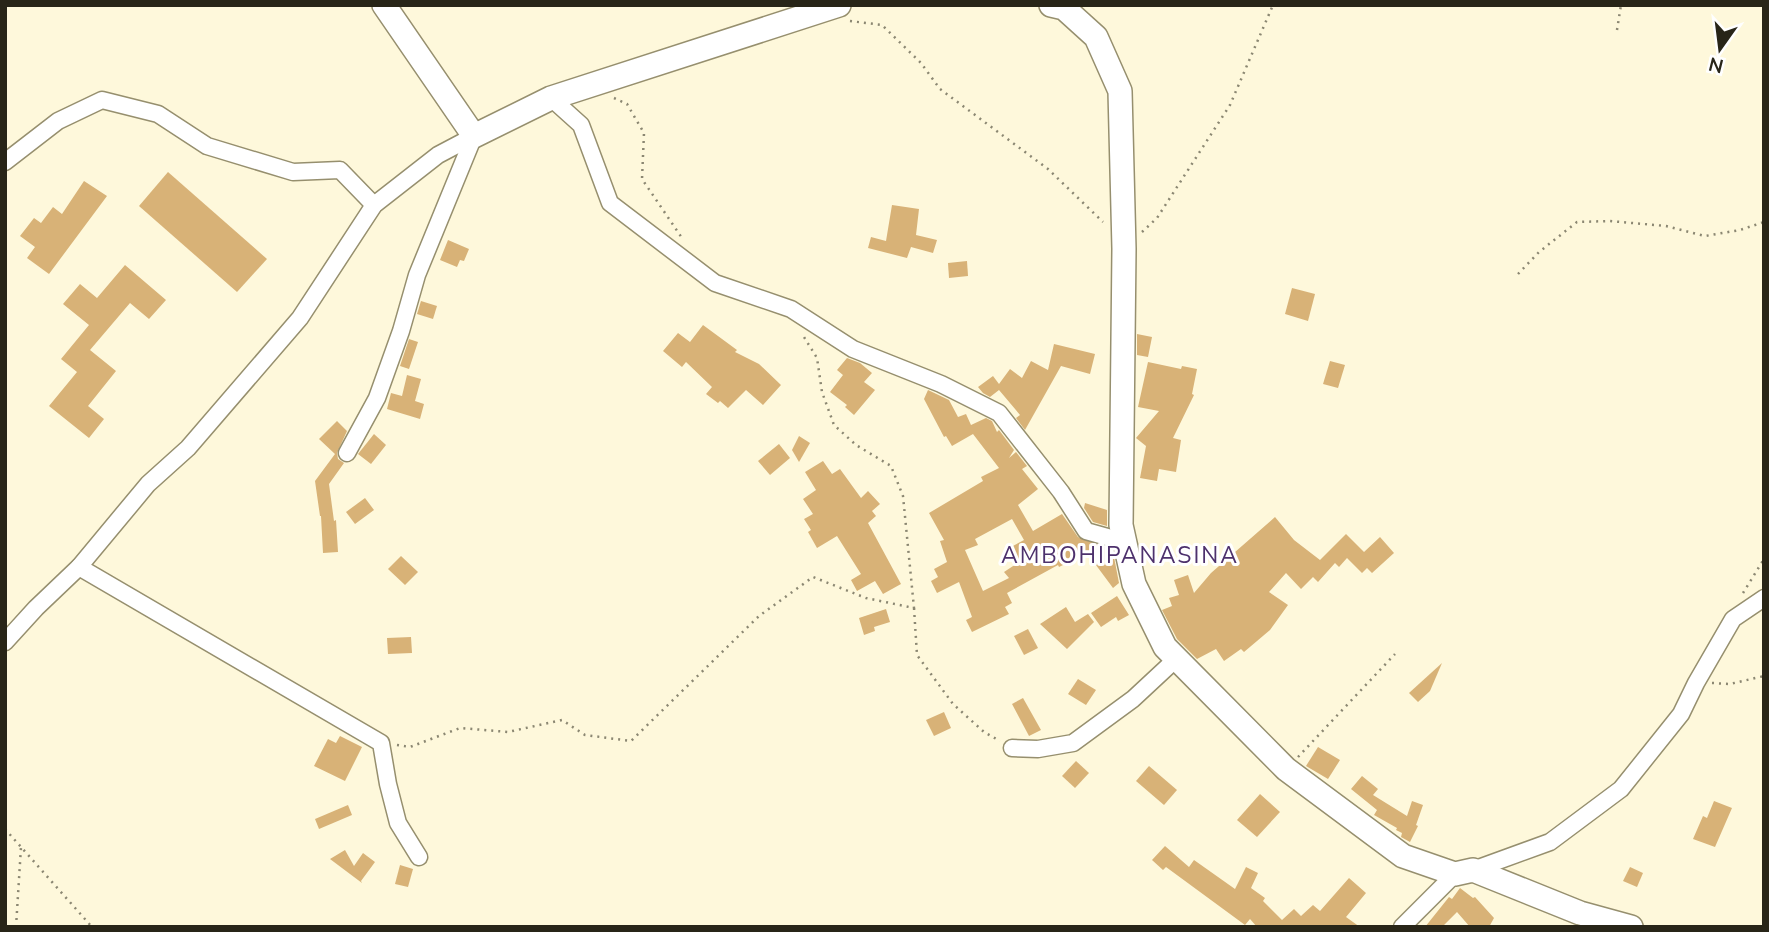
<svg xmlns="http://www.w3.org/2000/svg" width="1769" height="932" viewBox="0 0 1769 932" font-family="'Nunito Sans',sans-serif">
<rect width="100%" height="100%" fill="#fef8db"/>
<g fill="#d8b277" fill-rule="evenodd">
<polygon points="168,172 267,259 237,292 139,206"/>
<polygon points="84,181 107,196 49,274 27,258 35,247 20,236 34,218 41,223 53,207 62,214"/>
<polygon points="892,205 919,209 916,235 937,240 933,253 911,247 907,258 868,248 871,237 886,241"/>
<polygon points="448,240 469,249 464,261 460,260 457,267 440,260"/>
<polygon points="967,261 968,276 949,278 948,263"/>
<polygon points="125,265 166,300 149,319 130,303 90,350 116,371 88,406 104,419 89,438 49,406 77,372 61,359 89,325 63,304 80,284 97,298"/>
<polygon points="1292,288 1315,294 1308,321 1285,314"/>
<polygon points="421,301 437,306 433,319 417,314"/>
<polygon points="703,325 737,350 735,352 759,364 781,385 763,405 746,390 728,408 720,401 718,403 706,394 712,387 686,362 682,367 663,351 678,333 690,342"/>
<polygon points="1137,334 1152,337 1148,357 1137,355"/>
<polygon points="409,339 418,342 409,369 400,366"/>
<polygon points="1054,344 1095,354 1090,374 1061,366 1025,430 1016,418 1020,415 999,390 990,397 983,393 978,387 993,376 999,384 1010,369 1022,378 1031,361 1048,370"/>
<polygon points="847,358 860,363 872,373 864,382 875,390 854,415 845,407 847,405 830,392 843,375 837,370"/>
<polygon points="1330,361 1345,365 1338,388 1323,384"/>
<polygon points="1148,362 1181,369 1182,366 1197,369 1192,394 1194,395 1173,438 1181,440 1176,472 1159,469 1157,481 1140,478 1146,446 1136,438 1159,411 1138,407"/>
<polygon points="407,375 421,379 415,401 424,404 420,419 387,409 391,393 402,396"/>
<path d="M928 390 949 400 958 417 966 414 971 425 986 418 992 421 997 432 999 430 1014 450 1009 458 1016 452 1027 466 1022 469 1038 489 1018 505 1033 531 1062 514 1078 537 1107 548 1114 557 1119 583 1113 588 1087 553 1059 567 1058 565 1007 593 1012 603 1005 607 1009 614 972 632 966 620 972 617 959 582 937 593 931 581 938 577 934 569 947 562 940 541 944 540 929 513 983 481 981 477 999 468 973 434 952 446 946 436 944 437 924 399ZM1012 519 1024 540 1011 547 1019 562 1004 572 1009 578 983 591 965 550 978 545 975 539Z"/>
<polygon points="337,421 347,431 337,453 338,459 344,463 329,484 334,521 336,520 338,552 323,553 321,516 320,516 315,481 335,454 319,439"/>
<polygon points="374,434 386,445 371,464 358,454"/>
<polygon points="799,436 810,443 799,462 792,450"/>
<polygon points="779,444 790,458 770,475 758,461"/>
<polygon points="823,461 832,474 840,469 861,498 868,491 880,504 872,511 876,516 868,523 901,584 883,594 875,581 857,591 851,580 861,574 837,536 817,548 808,532 811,530 804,519 813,514 803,499 816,490 805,472"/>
<polygon points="365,498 374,510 355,524 346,512"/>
<polygon points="1085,503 1107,510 1107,526 1093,522 1084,508"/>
<polygon points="1275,517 1294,540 1320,560 1346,534 1364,552 1380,537 1394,553 1372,573 1367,568 1362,573 1347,558 1339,567 1335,563 1318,582 1313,577 1301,589 1286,573 1269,592 1288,605 1270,630 1244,652 1241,649 1224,661 1216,649 1197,659 1177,639 1162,610 1172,606 1169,598 1179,595 1174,580 1188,575 1194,593 1211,573"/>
<polygon points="401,556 418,572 405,585 388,569"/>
<polygon points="1117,596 1129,615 1118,621 1116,617 1101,627 1091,613"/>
<polygon points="1066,607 1075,622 1088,614 1094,622 1067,649 1040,624"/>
<polygon points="886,609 890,622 874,627 875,631 864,635 859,618"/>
<polygon points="1028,629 1038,648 1024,655 1014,636"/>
<polygon points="411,637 412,653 388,654 387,638"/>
<polygon points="1442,663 1430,691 1418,702 1409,693"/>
<polygon points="1078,679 1096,690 1086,705 1068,694"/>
<polygon points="1023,698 1041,730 1029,736 1012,704"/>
<polygon points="944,712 951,728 934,736 926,720"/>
<polygon points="340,736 362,747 345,781 314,766 328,739 336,743"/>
<polygon points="1318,747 1340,760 1328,779 1306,766"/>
<polygon points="1076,761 1089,773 1075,788 1062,776"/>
<polygon points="1149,766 1177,790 1164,805 1136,781"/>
<polygon points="1362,776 1378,789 1373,795 1407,816 1412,801 1423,805 1416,825 1418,826 1410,842 1401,837 1402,833 1396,830 1397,828 1374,815 1377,810 1351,789"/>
<polygon points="1260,794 1280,812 1257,837 1237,820"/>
<polygon points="1714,801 1732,808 1715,847 1693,839 1703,816 1707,818"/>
<polygon points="348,805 352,815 319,829 315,819"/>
<polygon points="1165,846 1189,867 1194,860 1235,889 1246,867 1258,873 1251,888 1265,898 1263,901 1282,920 1294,909 1301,916 1313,905 1320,911 1349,878 1366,893 1346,917 1360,927 1257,927 1250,919 1245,925 1166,867 1163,870 1152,860"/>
<polygon points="345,850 354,866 363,853 375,862 361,881 362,883 330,859"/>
<polygon points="400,865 413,869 408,887 395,884"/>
<polygon points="1630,867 1643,873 1637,887 1623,881"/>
<polygon points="1460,888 1473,898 1475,897 1494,918 1489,927 1470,927 1457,912 1442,927 1425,927 1449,897 1452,899"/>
</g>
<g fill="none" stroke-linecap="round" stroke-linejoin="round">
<defs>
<g id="street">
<polyline points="551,98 581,125 610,203 715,283 791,309 853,349 941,384 999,413 1061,492 1086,531 1125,542"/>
<polyline points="5,162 58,121 102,100 158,114 207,146 293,172 340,170 374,205"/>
<polyline points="347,453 377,398 401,331 417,275 474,136"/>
<polyline points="79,567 381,743 388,784 398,823 419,857"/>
<polyline points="5,642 36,608 79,567 148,484 188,448 300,318 374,205 438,155 474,136"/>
<polyline points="1012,748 1038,749 1073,743 1133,699 1176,659"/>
<polyline points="1473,870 1550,842 1621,789 1681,714 1696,683 1733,619 1764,598"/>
<polyline points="1402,927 1455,874"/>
</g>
<g id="secondary">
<polyline points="384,5 474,136 551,98 839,5"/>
<polyline points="1051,5 1064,8 1096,37 1120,91 1124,249 1121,525 1134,584 1165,647 1286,769 1403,856 1455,874 1473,870 1580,913 1631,927"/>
</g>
</defs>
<use href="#street" stroke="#968f6e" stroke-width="19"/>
<use href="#secondary" stroke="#968f6e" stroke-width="26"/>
<g stroke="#8b8772" stroke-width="2.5" stroke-dasharray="2 5" stroke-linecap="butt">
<polyline points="850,21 882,25 921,63 940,89 1048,169 1103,222"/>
<polyline points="1617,30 1621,5"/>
<polyline points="614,98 627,104 644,133 642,179 682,238"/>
<polyline points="1142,232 1157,218 1230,105 1273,5"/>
<polyline points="1518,274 1539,252 1577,222 1610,221 1666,226 1705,236 1740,230 1764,222"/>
<polyline points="1743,593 1764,559"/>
<polyline points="914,608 917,655 953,704 984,732 1000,741"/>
<polyline points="1712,683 1730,684 1764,676"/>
<polyline points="397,745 410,747 460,728 508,732 562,720 585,735 631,741 759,616 813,577 866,598 914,608 903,496 891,466 856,445 834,425 822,392 817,358 804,337"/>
<polyline points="1298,757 1395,654"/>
<polyline points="5,829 92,927"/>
<polyline points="16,927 21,847"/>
</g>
<use href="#street" stroke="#fff" stroke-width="16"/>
<use href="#secondary" stroke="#fff" stroke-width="23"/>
</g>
<g text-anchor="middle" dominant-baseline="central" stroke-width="6" stroke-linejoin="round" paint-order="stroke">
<g font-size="23" letter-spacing="2" fill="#4d316c" stroke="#fff">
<text x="1120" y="555">AMBOHIPANASINA</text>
</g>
</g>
<rect width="1769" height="932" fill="none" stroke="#282518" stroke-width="14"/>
<g transform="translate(1720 49) rotate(194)" stroke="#ffffff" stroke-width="5" paint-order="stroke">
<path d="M0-5L12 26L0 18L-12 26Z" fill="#282518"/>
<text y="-10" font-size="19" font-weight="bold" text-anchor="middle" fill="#282518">N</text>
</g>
</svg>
